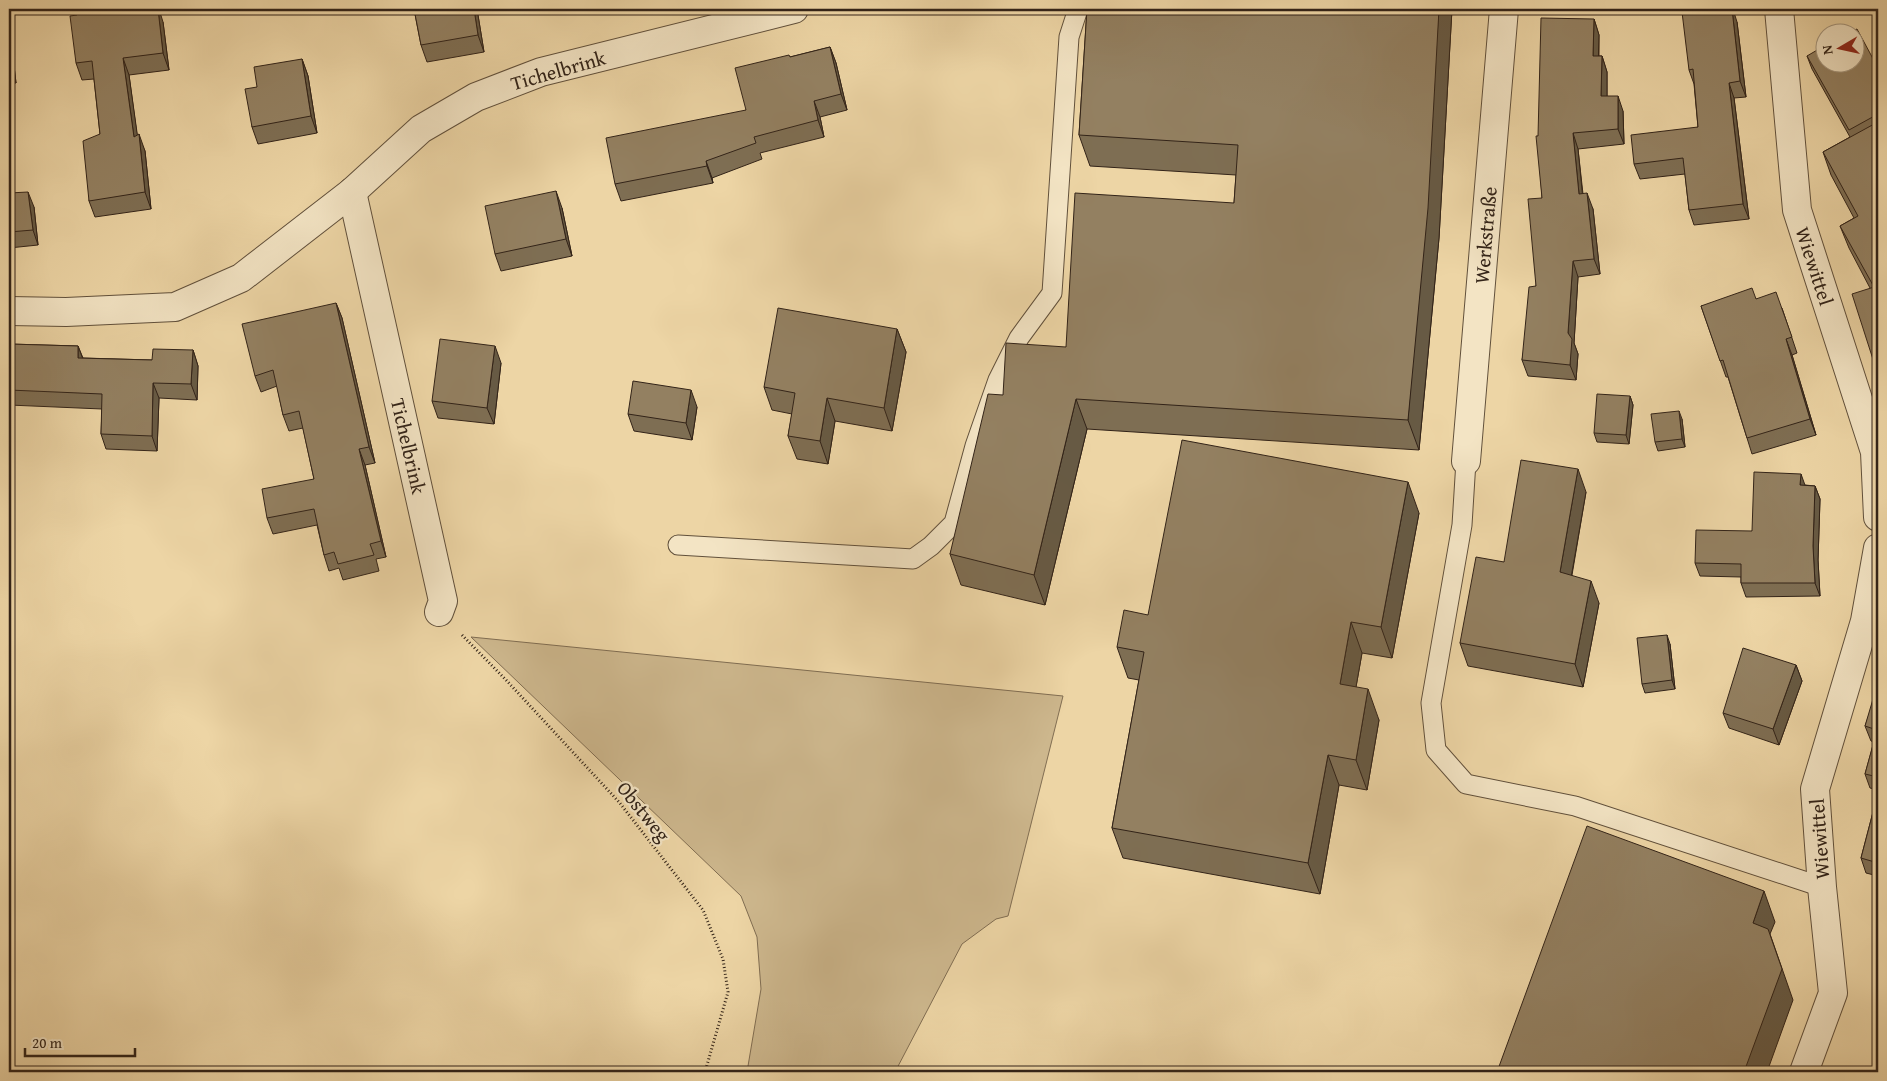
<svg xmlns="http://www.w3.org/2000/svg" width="1887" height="1081" viewBox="0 0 1887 1081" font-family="'Gentium Book Plus',serif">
<rect width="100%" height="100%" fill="#edd5a5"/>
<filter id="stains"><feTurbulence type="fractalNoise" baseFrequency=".004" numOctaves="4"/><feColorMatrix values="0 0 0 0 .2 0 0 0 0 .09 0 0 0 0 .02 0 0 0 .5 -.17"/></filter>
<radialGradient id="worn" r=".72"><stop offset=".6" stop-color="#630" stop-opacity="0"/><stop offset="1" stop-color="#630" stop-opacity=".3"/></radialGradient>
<polygon fill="#cdb78d" stroke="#806d52" points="471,637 1063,696 1008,916 996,919 962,944 895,1072 747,1072 761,989 757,937 741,896"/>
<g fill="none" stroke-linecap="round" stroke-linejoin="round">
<defs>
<g id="lane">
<polyline points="1466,461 1462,525 1431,703 1436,750 1466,784 1575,806 1822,887"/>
<polyline points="678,545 913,559 931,546 954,523 975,446 998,380 1019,338 1052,293 1069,37 1078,9"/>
</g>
<g id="street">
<polyline points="1779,9 1797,210 1875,452 1878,517"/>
<polyline points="352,192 443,601 439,612"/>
<polyline points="9,311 66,312 175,307 241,278 352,192 421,129 476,97 541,72 794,9"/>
<polyline points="1466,461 1504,9"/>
<polyline points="1804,1072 1833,993 1822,887 1815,789 1865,621 1878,548"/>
</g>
</defs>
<use href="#lane" stroke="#61503b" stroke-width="21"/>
<use href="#street" stroke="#61503b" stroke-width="30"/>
<polyline stroke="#322318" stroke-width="3" stroke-dasharray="1 2.5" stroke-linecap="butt" points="462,635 507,681 619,802 703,910 723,959 728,992 705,1072"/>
<use href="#lane" stroke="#f3e4c4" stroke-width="19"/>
<use href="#street" stroke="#f3e4c4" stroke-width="28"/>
</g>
<g fill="#7e6e53" stroke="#322318">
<polygon points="414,9 477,9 484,52 427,62 421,45"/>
<polygon points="1087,9 1452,9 1439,238 1419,450 1087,429 1045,605 961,585 950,554 1003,395 1066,347 1234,203 1236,175 1090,166 1079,135"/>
<polygon points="1594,19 1599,35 1599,56 1602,56 1607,72 1607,96 1623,111 1624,144 1578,149 1583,194 1593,209 1600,274 1578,277 1574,343 1578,354 1576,380 1528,376 1522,360 1536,286 1542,198 1538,136"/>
<polygon points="163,22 169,70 129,75 137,135 145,151 151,209 95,217 89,201 100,134 94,79 82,80 76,63"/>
<polygon points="1737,22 1746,97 1734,98 1749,219 1694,225 1689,210 1685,174 1640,179 1634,164 1698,127 1694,84 1689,70"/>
<polygon points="9,23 16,83 9,84 12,102 9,102"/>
<polygon points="830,47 836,63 847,110 820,117 824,137 760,153 762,159 712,178 713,183 621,201 615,184 746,110 790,57"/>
<polygon points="1807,56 1878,68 1878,375 1870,288 1849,248 1840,226 1854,218 1831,175 1823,152 1850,137 1812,69"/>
<polygon points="302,59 308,76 317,133 258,144 252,127 257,87"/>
<polygon points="9,193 34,207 38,245 9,248"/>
<polygon points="562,208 572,256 501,271 495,254"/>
<polygon points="1756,299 1782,308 1797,353 1792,355 1816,435 1752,454 1747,438 1728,377 1726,377 1701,306"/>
<polygon points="336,303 342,318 375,463 365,465 386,557 376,559 379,571 343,580 339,568 329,571 324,555 317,525 273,534 267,518 314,479 303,428 289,431 283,415 277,386 261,392 255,376"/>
<polygon points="897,329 906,352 892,431 835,421 828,464 797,459 788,436 792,414 772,410 764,387"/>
<polygon points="9,344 78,346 83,358 152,360 193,350 198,366 197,400 159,398 157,451 106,449 101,434 102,409 9,405"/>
<polygon points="501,363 494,424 438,418 432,401"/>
<polygon points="1630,396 1633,405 1629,444 1597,442 1594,433"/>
<polygon points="697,407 692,440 634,431 628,414"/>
<polygon points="1682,419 1685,447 1658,451 1655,442"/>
<polygon points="1805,485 1815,486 1820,499 1818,560 1820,596 1746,597 1741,583 1741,577 1700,576 1695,563 1752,531"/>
<polygon points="1586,492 1572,575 1599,603 1583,687 1468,666 1460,643 1504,562"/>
<polygon points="1419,513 1392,658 1362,653 1356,687 1379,720 1367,790 1339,785 1320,894 1123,858 1112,828 1139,680 1128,678 1117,647 1148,615"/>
<polygon points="1670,644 1675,689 1645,693 1642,684"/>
<polygon points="1796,665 1802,681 1779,745 1729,728 1723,713"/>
<polygon points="1878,690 1878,790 1870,788 1865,774 1874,742 1871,741 1865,726"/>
<polygon points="1878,793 1878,876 1866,873 1861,858"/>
</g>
<g fill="#675a44" stroke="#322318">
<polygon points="158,9 159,9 163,22 169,70 163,53"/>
<polygon points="474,9 477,9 484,52 478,35"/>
<polygon points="1439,9 1452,9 1439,238 1419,450 1408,420"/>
<polygon points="1732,9 1733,9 1737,22 1746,97 1740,81"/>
<polygon points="1594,19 1599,35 1598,72 1593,56"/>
<polygon points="9,23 16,83 10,68 9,56"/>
<polygon points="830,47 836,63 847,110 841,94"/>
<polygon points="1602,56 1607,72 1607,111 1601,96"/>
<polygon points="123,58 129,75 140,154 134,137"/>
<polygon points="302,59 308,76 317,133 311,116"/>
<polygon points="9,82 9,84 12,102 9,94"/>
<polygon points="1729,83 1734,98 1749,219 1743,204"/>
<polygon points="1618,96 1623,111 1624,144 1618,129"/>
<polygon points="814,101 820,117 824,137 818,120"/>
<polygon points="1573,133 1578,149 1584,210 1579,194"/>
<polygon points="139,134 145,151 151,209 145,192"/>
<polygon points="706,161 712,178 713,183 707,166"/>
<polygon points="556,191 562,208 572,256 566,239"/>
<polygon points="28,192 34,207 38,245 33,230"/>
<polygon points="1587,193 1593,209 1600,274 1594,259"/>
<polygon points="1573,261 1578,277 1574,343 1578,354 1576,380 1570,365 1568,333"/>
<polygon points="336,303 342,318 375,463 369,447"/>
<polygon points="897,329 906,352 892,431 884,408"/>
<polygon points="1786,339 1792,355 1816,435 1810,419"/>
<polygon points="78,346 84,362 78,358"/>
<polygon points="495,346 501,363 494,424 487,408"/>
<polygon points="193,350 198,366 197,400 191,384"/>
<polygon points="153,383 159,398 157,451 152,436"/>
<polygon points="691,390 697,407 692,440 686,423"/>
<polygon points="1630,396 1633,405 1629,444 1626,435"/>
<polygon points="827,398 835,421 828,464 820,441"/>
<polygon points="1076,399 1087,429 1045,605 1034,575"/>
<polygon points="1679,411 1682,419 1685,447 1682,439"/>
<polygon points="359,449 365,465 386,557 381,541"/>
<polygon points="1578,469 1586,492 1568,595 1560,572"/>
<polygon points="1801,474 1806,488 1800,485"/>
<polygon points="1408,482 1419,513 1392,658 1381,627"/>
<polygon points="1815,486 1820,499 1818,560 1820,596 1815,583 1813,546"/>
<polygon points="1591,581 1599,603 1583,687 1575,664"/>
<polygon points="1351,622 1362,653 1351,715 1340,684"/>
<polygon points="1667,635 1670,644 1675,689 1672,680"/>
<polygon points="1796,665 1802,681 1779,745 1773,729"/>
<polygon points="1368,689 1379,720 1367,790 1356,760"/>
<polygon points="1328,755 1339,785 1320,894 1308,863"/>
<polygon points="1764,891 1775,922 1770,934 1793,1000 1767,1072 1744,1072 1753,923"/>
</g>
<g fill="#938061" stroke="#322318">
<polygon points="77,9 158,9 163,53 123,58 134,137 139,134 145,192 89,201 83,141 100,134 92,61 76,63 70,16 77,15"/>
<polygon points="414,9 474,9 478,35 421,45"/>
<polygon points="1087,9 1439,9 1428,208 1408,420 1076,399 1034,575 950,554 988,394 1003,395 1006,343 1066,347 1075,193 1234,203 1238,145 1079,135"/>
<polygon points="1709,9 1732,9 1740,81 1729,83 1743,204 1689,210 1683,158 1634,164 1631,135 1698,127 1693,69 1689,70 1682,12"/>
<polygon points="1541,18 1594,19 1593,56 1602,56 1601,96 1618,96 1618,129 1573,133 1579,194 1587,193 1594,259 1573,261 1568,333 1572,339 1570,365 1522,360 1529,287 1536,286 1528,199 1542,198 1536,136 1538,136"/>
<polygon points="1857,29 1878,68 1878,114 1849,130 1807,56 1824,46 1824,62 1854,62 1854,32 1849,32"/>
<polygon points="830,47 841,94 814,101 818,120 754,137 756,143 706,161 707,166 615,184 606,138 746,110 735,68 789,55 790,57"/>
<polygon points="9,56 10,68 9,69"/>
<polygon points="302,59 311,116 252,127 245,89 257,87 254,67"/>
<polygon points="1876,123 1878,127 1878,375 1852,294 1874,287 1840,226 1858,216 1823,152"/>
<polygon points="556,191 566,239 495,254 485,206"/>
<polygon points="28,192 33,230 9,232 9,193"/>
<polygon points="1752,288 1756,299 1776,292 1792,337 1786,339 1810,419 1747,438 1723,360 1720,361 1701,306"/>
<polygon points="336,303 369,447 359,449 381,541 370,544 374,555 338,564 334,552 324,555 314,509 267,518 262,489 314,479 299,411 283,415 273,370 255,376 242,324"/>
<polygon points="778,308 897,329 884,408 827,398 820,441 788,436 795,393 764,387"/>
<polygon points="440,339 495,346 487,408 432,401"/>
<polygon points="9,344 78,346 78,358 152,360 153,349 193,350 191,384 153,383 152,436 101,434 102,394 9,390"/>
<polygon points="633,381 691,390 686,423 628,414"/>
<polygon points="1597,394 1630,396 1626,435 1594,433"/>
<polygon points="1679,411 1682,439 1655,442 1651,414"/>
<polygon points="1182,440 1408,482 1381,627 1351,622 1340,684 1368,689 1356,760 1328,755 1308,863 1112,828 1144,652 1117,647 1124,610 1148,615"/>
<polygon points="1521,460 1578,469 1560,572 1591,581 1575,664 1460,643 1476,557 1504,562"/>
<polygon points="1754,472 1801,474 1800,485 1815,486 1813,546 1815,583 1741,583 1741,564 1695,563 1696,530 1752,531"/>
<polygon points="1667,635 1672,680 1642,684 1637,638"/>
<polygon points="1743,648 1796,665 1773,729 1723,713"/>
<polygon points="1876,689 1878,690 1878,777 1865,774 1877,730 1865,726"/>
<polygon points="1878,793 1878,863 1861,858"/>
<polygon points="1587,826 1764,891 1753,923 1768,929 1782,969 1744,1072 1497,1072"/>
<polygon points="1878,1056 1878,1072 1873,1072"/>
</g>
<g text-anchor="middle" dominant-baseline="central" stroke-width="4.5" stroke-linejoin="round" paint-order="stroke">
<g font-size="20" fill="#322318" stroke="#f3e4c4">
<text transform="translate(558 70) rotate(-16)">Tichelbrink</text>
<text transform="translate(1485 235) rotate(-85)">Werkstraße</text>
<text transform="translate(1815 266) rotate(72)">Wiewittel</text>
<text transform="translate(409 446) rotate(77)">Tichelbrink</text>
<text transform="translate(644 811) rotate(51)">Obstweg</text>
<text transform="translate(1819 839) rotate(-94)">Wiewittel</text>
</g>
</g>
<rect width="1887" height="1081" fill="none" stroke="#edd5a5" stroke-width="30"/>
<rect x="10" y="10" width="1867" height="1061" fill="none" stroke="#322318" stroke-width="2.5"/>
<rect x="15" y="15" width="1857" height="1051" fill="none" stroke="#322318"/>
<g transform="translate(1840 48) rotate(261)"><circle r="24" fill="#f3e4c4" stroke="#a6977f"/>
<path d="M0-4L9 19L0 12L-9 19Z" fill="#8f2418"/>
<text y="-8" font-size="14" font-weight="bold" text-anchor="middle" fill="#322318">N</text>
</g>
<path d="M25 1048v8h110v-8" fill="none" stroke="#322318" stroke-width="2.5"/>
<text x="32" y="1048" font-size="15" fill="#322318" stroke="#f3e4c4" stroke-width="4" paint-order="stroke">20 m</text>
<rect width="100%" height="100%" filter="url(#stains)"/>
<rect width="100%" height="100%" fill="url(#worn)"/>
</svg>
